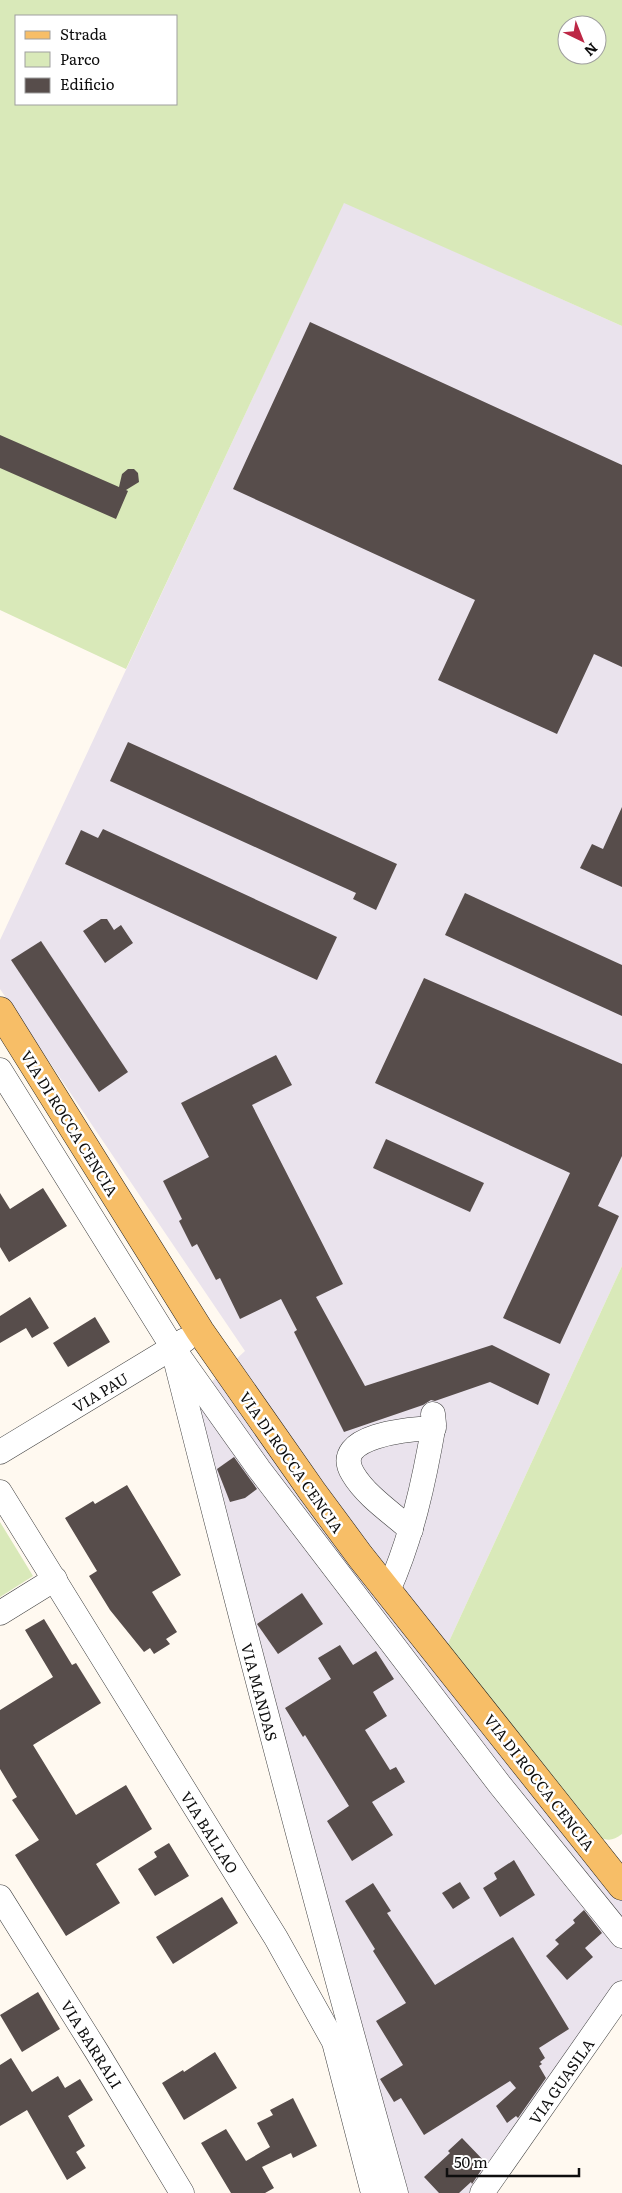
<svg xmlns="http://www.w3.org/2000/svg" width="622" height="2193" viewBox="0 0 622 2193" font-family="Literata,serif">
<rect width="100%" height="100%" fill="#fff9f0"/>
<polygon fill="#eae3ed" points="344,202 622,326 622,1266 446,1648 622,1867 622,1980 475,2193 405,2193 192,1400 245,1351 0,989 0,940"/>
<g fill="#d9e9b9" fill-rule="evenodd">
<path d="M0 0H622V326L344 203 126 669 0 610ZM16 16H176V104H16ZM567 25H597V55H567Z"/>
<path d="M622 1266V1834C613 1841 608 1841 598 1837L446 1648Z"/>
<polygon points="0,1522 33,1576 0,1597"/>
</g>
<g fill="#574d4b">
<polygon points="310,322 622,465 622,667 594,654 557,734 438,680 475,600 233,489"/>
<polygon points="0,435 119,487 122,474 128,469 134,469 138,473 139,482 126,490 128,491 116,519 0,468"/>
<polygon points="128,742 397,864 376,910 353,899 356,893 110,781"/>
<polygon points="622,807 622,887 580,868 592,844 603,849"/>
<polygon points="103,829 337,937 317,980 65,864 81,830 98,838"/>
<polygon points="465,893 622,965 622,1016 445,935"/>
<polygon points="101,919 107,919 114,930 121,925 133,943 105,963 83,931"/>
<polygon points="41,941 128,1072 99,1092 11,960"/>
<polygon points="424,978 622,1064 622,1156 598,1206 619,1216 560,1344 503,1318 570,1173 375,1083"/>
<polygon points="276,1055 292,1085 252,1105 343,1284 316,1297 365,1386 492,1345 550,1374 538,1405 490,1382 435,1401 431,1400 423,1405 344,1432 294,1332 297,1330 281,1299 240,1319 220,1278 216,1280 197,1244 192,1247 179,1221 182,1219 163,1181 209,1157 181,1103"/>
<polygon points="386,1139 484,1183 470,1212 373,1168"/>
<polygon points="43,1188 67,1226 9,1262 0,1247 0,1193 10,1209"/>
<polygon points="30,1297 49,1328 32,1338 26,1328 0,1343 0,1316"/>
<polygon points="95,1317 110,1342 68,1367 53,1343"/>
<polygon points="234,1457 257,1489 245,1498 230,1502 217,1469"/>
<polygon points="127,1485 181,1575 152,1592 177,1632 166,1639 170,1644 154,1654 150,1648 144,1652 110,1610 89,1576 97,1571 65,1518 93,1501 95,1504"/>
<polygon points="302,1593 323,1624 278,1654 257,1624"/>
<polygon points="44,1619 72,1665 76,1663 101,1703 33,1745 76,1815 126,1785 152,1829 96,1864 120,1903 66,1936 15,1855 39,1840 12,1800 17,1797 0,1769 0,1710 53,1677 25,1630"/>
<polygon points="340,1645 353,1665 376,1651 394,1679 373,1692 387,1716 365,1730 390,1770 396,1767 405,1782 372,1802 393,1835 352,1861 327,1821 349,1806 305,1735 303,1737 285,1708 331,1679 318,1658"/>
<polygon points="169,1843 189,1876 155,1896 138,1869 157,1857 154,1852"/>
<polygon points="514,1860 535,1895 500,1917 483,1888 497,1879 494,1873"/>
<polygon points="460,1882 470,1898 453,1909 442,1893"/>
<polygon points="373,1883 391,1911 387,1913 435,1985 513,1937 569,2029 539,2048 545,2058 540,2062 542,2064 539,2066 546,2078 518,2118 516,2116 507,2123 496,2106 516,2088 510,2081 424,2135 401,2098 394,2102 380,2079 403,2065 376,2021 406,2003 373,1951 375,1949 345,1901"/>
<polygon points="222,1897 238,1923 173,1964 156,1937"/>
<polygon points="584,1910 602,1933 585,1948 593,1957 567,1980 546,1956 559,1944 555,1940 575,1923 573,1920"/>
<polygon points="38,1992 60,2029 22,2052 0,2015"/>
<polygon points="215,2052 237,2088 184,2120 162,2083 183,2070 184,2072"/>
<polygon points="11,2058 32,2092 58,2076 65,2088 80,2079 93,2100 68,2116 85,2146 76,2152 86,2168 67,2180 27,2110 0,2126 0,2065"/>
<polygon points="293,2098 317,2146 293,2158 291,2153 262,2167 274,2188 265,2193 231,2193 201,2143 226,2129 246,2161 270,2147 257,2123 273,2115 270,2110"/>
<polygon points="462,2138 486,2163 472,2184 471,2182 459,2193 439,2193 424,2177 450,2153 448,2151"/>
</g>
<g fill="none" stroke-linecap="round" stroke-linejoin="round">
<defs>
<g id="minor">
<polyline points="0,1070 173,1348 259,1469 500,1785 622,1936"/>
<path d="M176 1362C246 1640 319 1917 396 2193"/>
<polyline points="0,1452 185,1340"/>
<polyline points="0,1492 276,1938 334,2042 373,2193"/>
<path d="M411 1530C392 1513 366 1496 353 1474 329 1435 411 1429 434 1428"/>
<path d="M388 1591C412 1537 424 1482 434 1424L433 1414"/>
<polyline points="0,1613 55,1579"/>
<polyline points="0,1897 97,2052 182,2193"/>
<polyline points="482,2193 622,1993"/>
</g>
<polyline id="major" points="0,1011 200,1331 312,1491 360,1556 622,1886"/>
</defs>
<use href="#minor" stroke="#414141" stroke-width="25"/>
<use href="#major" stroke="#1f1f1f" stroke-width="29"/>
<use href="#minor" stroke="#fff" stroke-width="24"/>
<use href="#major" stroke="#f7be67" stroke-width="28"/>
</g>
<g text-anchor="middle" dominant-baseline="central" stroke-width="5" stroke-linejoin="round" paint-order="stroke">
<g font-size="15" fill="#0e0e0e" stroke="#fff">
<text transform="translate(70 1123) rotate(58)">VIA DI ROCCA CENCIA</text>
<text transform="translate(100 1392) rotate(-31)">VIA PAU</text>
<text transform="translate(292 1462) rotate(55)">VIA DI ROCCA CENCIA</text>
<text transform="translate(260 1692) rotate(75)">VIA MANDAS</text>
<text transform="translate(540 1782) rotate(52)">VIA DI ROCCA CENCIA</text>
<text transform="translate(210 1832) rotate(58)">VIA BALLAO</text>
<text transform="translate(92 2044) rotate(58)">VIA BARRALI</text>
<text transform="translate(561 2081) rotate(-55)">VIA GUASILA</text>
</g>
</g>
<rect x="15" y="15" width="162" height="90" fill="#ffffff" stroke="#9f9f9f"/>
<rect x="25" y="31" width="25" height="8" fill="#f7be67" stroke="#9f9f9f"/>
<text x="60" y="40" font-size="15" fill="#0e0e0e">Strada</text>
<rect x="25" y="52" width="25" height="15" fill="#d9e9b9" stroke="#9f9f9f"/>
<text x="60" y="65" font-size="15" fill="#0e0e0e">Parco</text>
<rect x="25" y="78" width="25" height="15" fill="#574d4b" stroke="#9f9f9f"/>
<text x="60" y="90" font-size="15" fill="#0e0e0e">Edificio</text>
<g transform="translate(582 40) rotate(137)"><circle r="24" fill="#ffffff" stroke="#9f9f9f"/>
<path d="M0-4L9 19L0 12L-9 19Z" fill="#bd2745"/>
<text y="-8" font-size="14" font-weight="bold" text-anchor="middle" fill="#0e0e0e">N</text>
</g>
<path d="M447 2168v8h132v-8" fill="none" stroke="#0e0e0e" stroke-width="2.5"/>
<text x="454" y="2168" font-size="15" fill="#0e0e0e" stroke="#ffffff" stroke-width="4" paint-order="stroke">50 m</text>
</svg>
